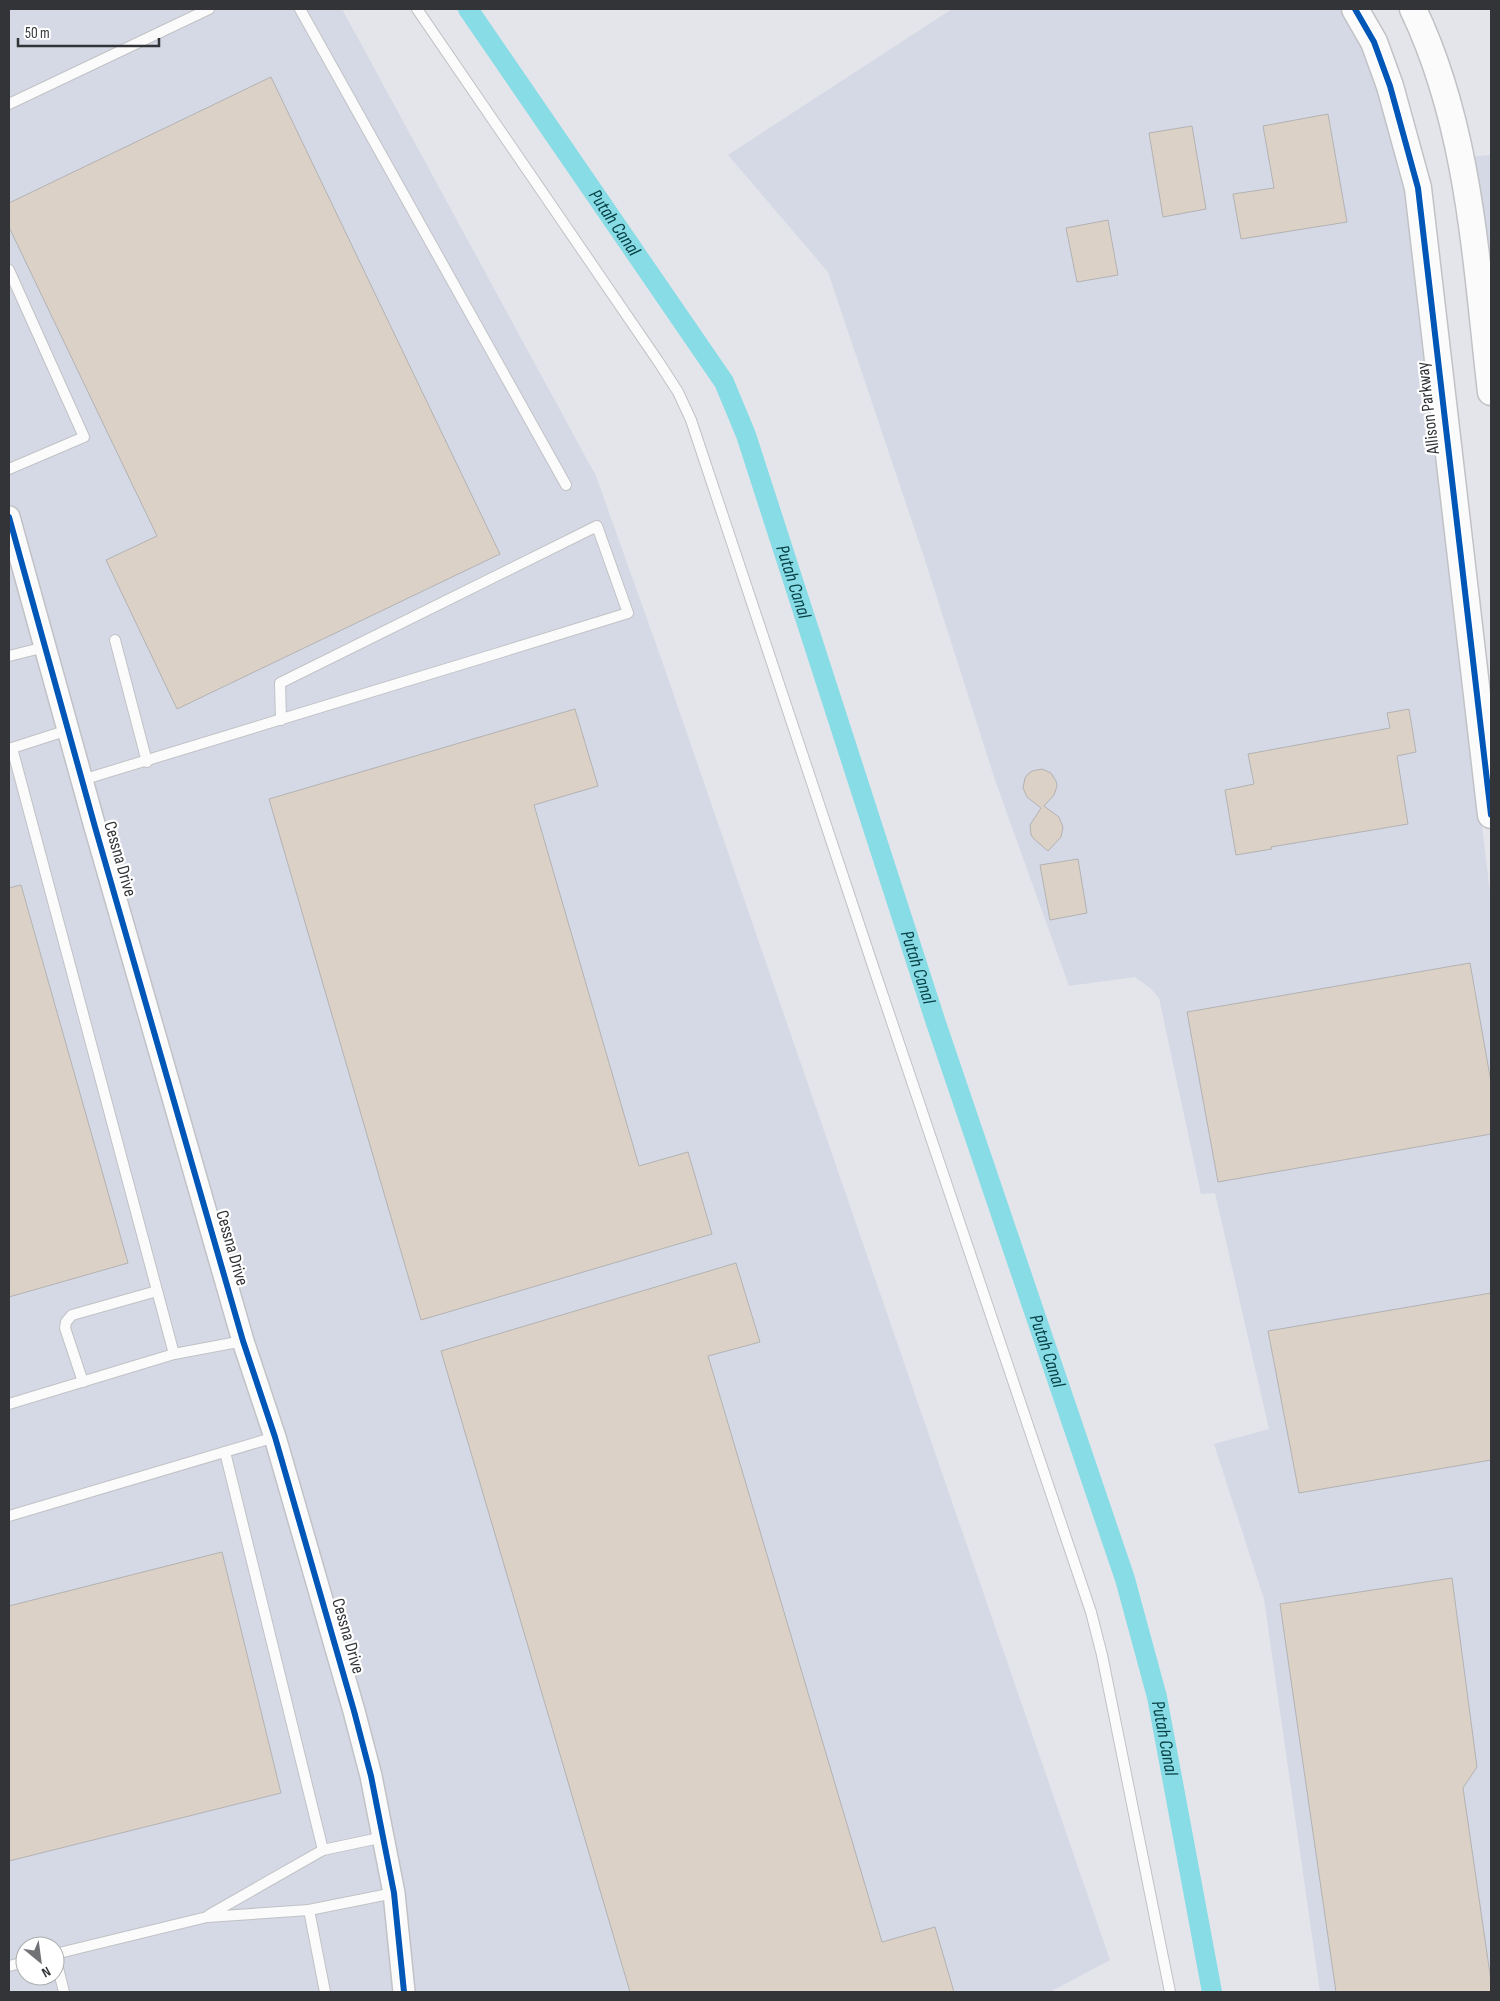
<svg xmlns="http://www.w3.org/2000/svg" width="1500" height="2001" viewBox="0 0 1500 2001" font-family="'Sofia Sans Condensed',sans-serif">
<rect width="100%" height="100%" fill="#e4e5ea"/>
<g fill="#d4d9e5" fill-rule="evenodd">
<path d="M9 9H342L596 476 661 658 1110 1960 1050 1992H9ZM25 1946H55V1976H25Z"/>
<polygon points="952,9 1345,9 1352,21 1379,85 1406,189 1491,901 1491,1992 1320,1992 1264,1599 1214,1444 1269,1429 1215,1193 1201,1194 1159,998 1150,988 1135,977 1069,986 995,780 925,560 828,272 728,155"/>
<polygon points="1491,155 1491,335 1468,157"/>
</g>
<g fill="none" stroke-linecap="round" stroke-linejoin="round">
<path stroke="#88dce6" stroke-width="20" id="s1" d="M468 9 724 382 746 435 936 1023 1125 1579 1157 1697 1212 1992"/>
</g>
<g fill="#dcd1c6" stroke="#b3b2b3">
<polygon points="271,77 500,554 177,709 106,560 157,536 9,227 9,203"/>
<polygon points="1328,114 1347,222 1241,239 1233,194 1274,188 1263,126"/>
<polygon points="1192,126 1206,209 1163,217 1149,133"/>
<polygon points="1108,220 1118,275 1077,282 1066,228"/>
<polygon points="575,709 598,786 534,805 639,1166 688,1152 712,1234 421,1320 269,799"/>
<polygon points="1409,709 1416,752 1397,756 1408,824 1271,847 1272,849 1236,855 1225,790 1254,784 1248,754 1390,728 1387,713"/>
<polygon points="1042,769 1051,773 1056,781 1057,786 1054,795 1044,806 1059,817 1063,827 1061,837 1048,851 1034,839 1031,835 1030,825 1041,808 1027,797 1023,788 1025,778 1028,774 1032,771"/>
<polygon points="1078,859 1087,913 1050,920 1040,865"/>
<polygon points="21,885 128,1263 9,1297 9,888"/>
<polygon points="1470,963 1491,1082 1491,1134 1218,1182 1187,1012"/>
<polygon points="736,1263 760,1342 708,1356 882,1942 935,1927 954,1992 630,1992 441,1351"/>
<polygon points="1491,1293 1491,1460 1299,1493 1268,1331"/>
<polygon points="222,1552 281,1793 9,1861 9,1606"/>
<polygon points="1452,1578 1477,1767 1463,1788 1491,1981 1491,1992 1336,1992 1280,1604"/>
</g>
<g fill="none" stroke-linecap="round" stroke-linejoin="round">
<defs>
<g id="service">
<polyline points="300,9 566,485"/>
<polyline points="417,9 658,361 678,392 691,420 876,975 1091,1612 1102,1655 1170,1992"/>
<polyline points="9,104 209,9"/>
<polyline points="9,270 84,437 9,469"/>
<polyline points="115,640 147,762"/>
<polyline points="9,656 45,647"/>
<polyline points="12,748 174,1354 243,1341"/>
<polyline points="9,749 68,730"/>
<path d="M82 780C264 726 446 669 628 613L597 526 280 683 281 720"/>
<polyline points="83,1382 65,1328 66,1322 72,1315 157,1291"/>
<polyline points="9,1404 174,1354"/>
<polyline points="225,1452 323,1850 384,1837"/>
<polyline points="9,1516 275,1437"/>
<polyline points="309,1910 325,1992"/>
<polyline points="209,1915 323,1850"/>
<polyline points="55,1954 207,1917 309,1910 394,1893"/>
<polyline points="55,1956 64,1992"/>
<polyline points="9,1966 25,1962"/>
</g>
<polyline id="minor" points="9,517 95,827 243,1341 275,1437 354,1711 371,1776 394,1893 404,1992"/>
<g id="tertiary">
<polyline points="1355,9 1374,42 1390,86 1418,188 1491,815"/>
<path d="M1413 9C1470 128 1476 263 1491 392"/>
</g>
</defs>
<use href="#service" stroke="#c1c2c6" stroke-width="12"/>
<use href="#minor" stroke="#c1c2c6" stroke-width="24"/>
<use href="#tertiary" stroke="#c1c2c6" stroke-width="29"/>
<use href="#service" stroke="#fbfbfc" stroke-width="10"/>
<use href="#minor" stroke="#fbfbfc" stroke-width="21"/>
<use href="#tertiary" stroke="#fbfbfc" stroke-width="26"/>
<defs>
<g id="cycleway">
<polyline points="1355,9 1374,42 1390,86 1418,188 1491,815"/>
<polyline points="9,517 95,827 243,1341 275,1437 354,1711 371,1776 394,1893 404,1992"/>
</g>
</defs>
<use href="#cycleway" stroke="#fff" stroke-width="9"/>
<use href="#cycleway" stroke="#0057b8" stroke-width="6"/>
</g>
<g text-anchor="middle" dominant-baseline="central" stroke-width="4.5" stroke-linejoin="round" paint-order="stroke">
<g font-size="18" fill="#323438" stroke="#fff">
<text transform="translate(1428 408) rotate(-97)">Allison Parkway</text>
<text transform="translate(120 859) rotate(74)">Cessna Drive</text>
<text transform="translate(232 1248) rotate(74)">Cessna Drive</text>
<text transform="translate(348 1636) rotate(74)">Cessna Drive</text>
</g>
<g font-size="19" font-style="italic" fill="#064045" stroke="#fff">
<text stroke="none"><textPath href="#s1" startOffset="259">Putah Canal</textPath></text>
<text stroke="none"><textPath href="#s1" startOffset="664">Putah Canal</textPath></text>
<text stroke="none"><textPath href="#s1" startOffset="1069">Putah Canal</textPath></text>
<text stroke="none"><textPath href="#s1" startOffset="1474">Putah Canal</textPath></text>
<text stroke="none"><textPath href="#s1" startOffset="1879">Putah Canal</textPath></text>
</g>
</g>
<rect width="1500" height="2001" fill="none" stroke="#323438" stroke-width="20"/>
<g transform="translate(40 1961) rotate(151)"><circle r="24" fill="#ffffff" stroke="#adaeaf"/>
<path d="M0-4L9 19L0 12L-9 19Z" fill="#707276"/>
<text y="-8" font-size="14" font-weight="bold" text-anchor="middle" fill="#323438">N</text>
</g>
<path d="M18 38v8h141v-8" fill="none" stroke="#323438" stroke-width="2.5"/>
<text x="25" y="38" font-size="15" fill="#323438" stroke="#ffffff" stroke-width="4" paint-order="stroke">50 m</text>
</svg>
